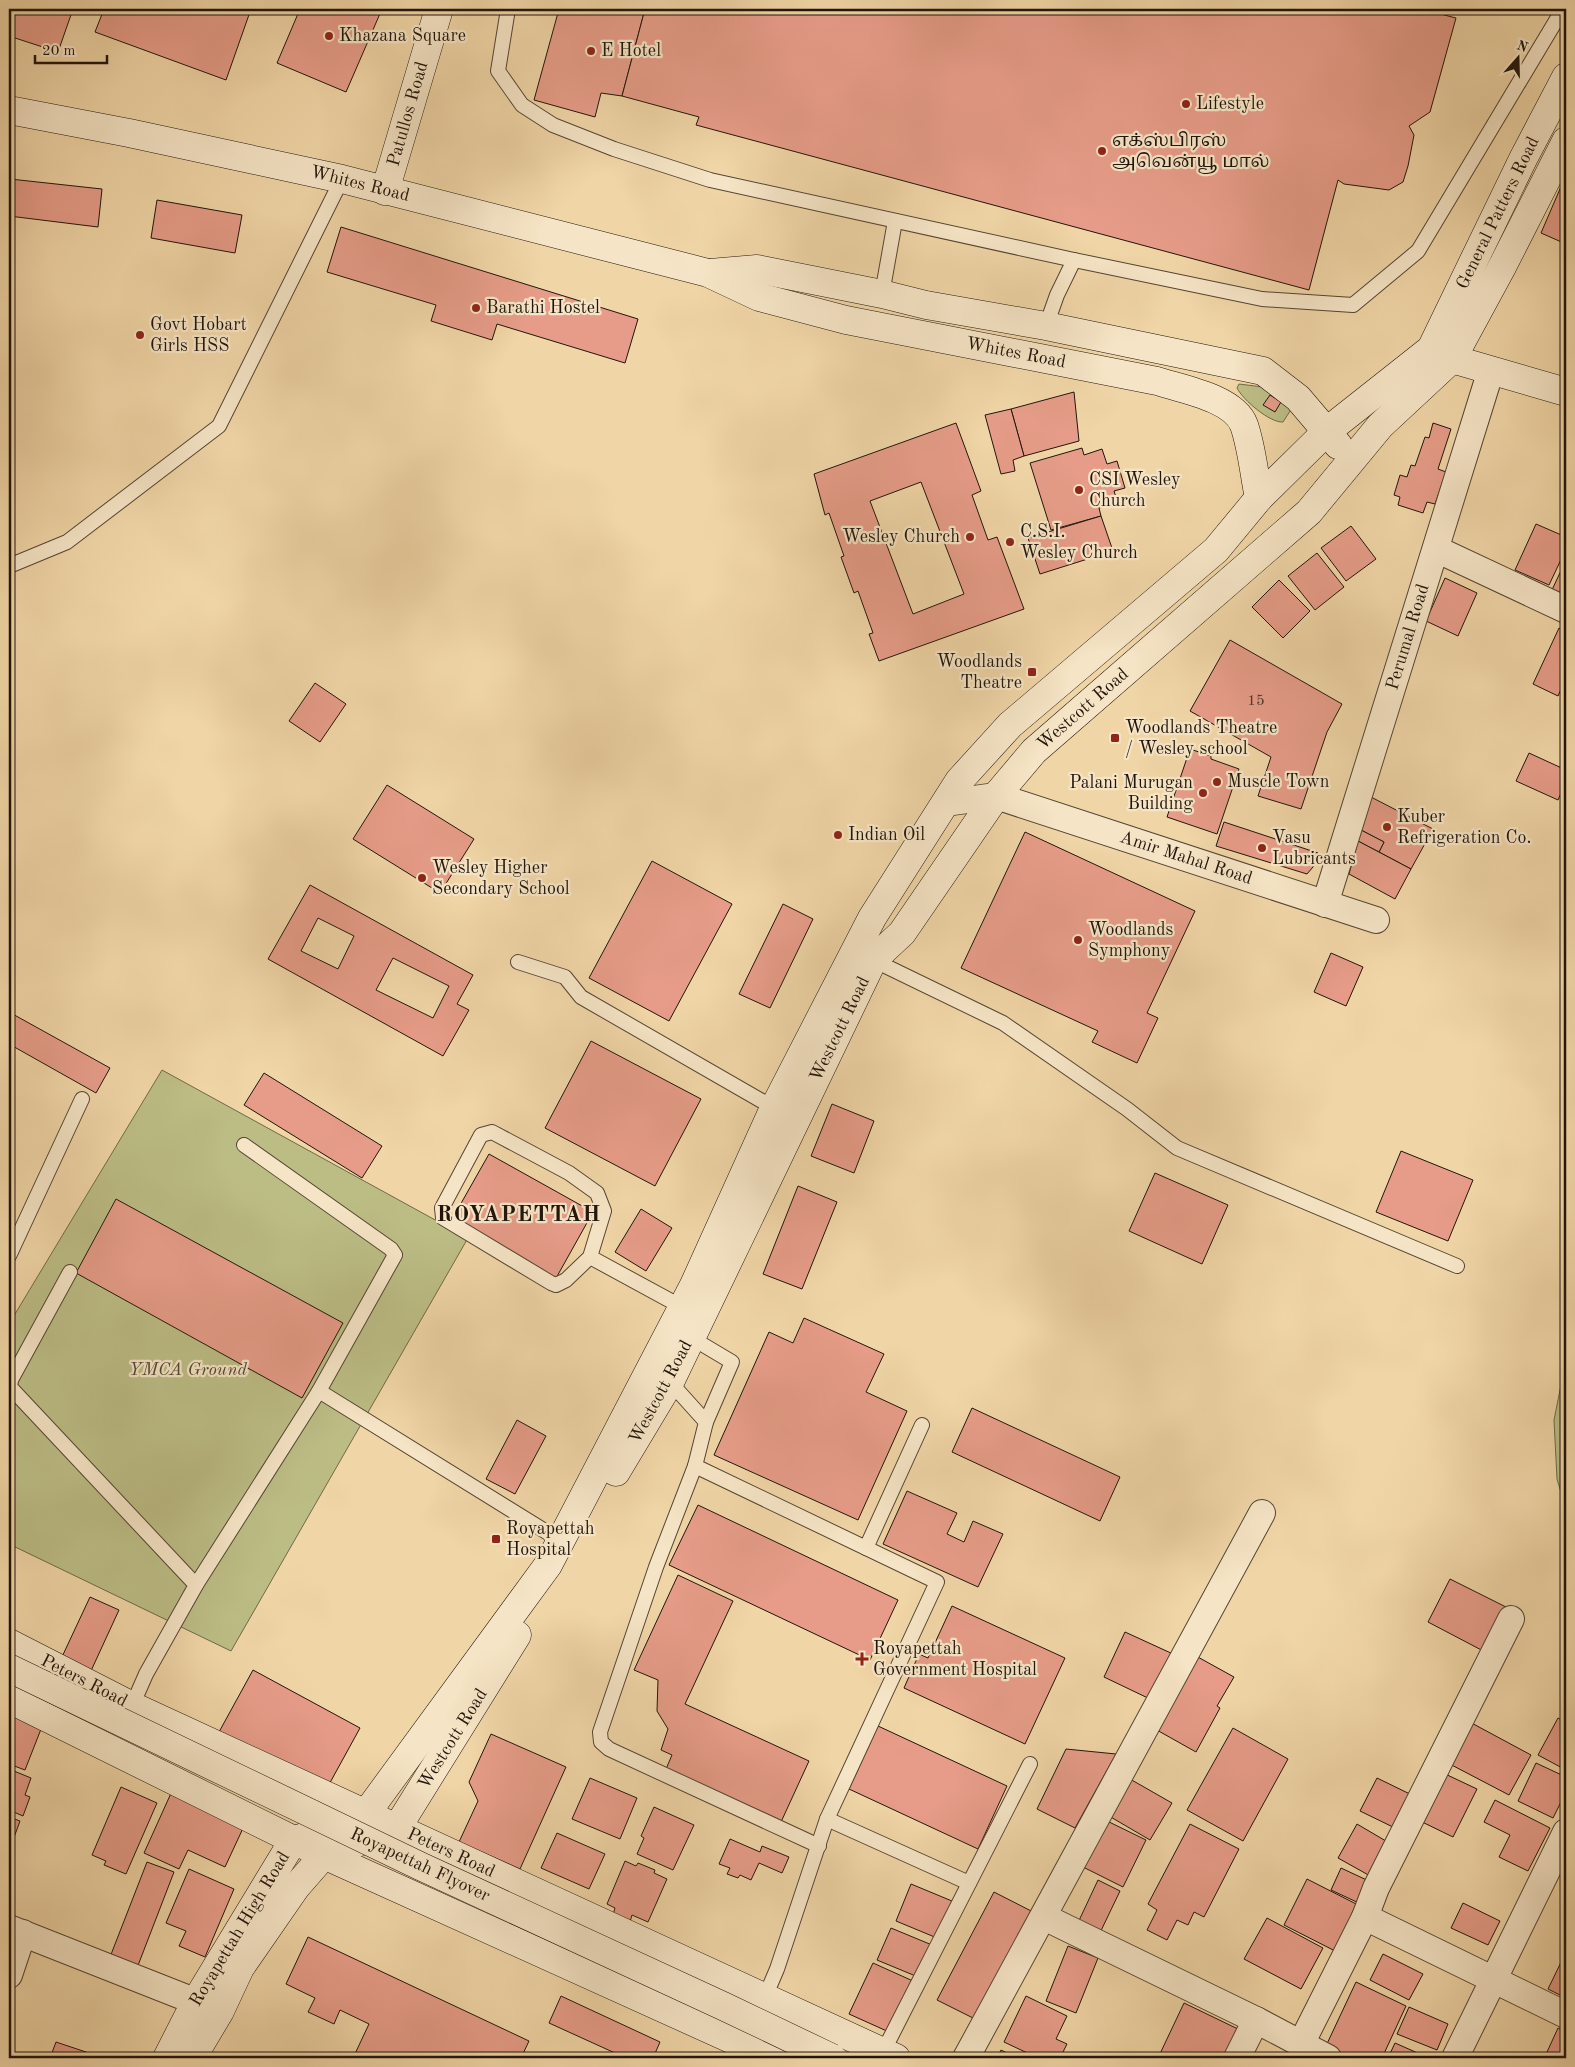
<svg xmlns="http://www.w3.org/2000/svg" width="1575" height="2067" viewBox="0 0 1575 2067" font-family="'Old Standard TT','Noto Serif Tamil',serif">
<rect width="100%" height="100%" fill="#f0d5a6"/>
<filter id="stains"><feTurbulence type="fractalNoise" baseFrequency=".004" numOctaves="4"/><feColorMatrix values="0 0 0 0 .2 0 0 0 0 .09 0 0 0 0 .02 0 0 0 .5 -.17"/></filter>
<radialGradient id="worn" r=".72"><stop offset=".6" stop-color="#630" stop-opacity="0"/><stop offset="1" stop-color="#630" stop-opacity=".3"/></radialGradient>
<g fill="#bcbd85" stroke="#6e6948">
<path d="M1239 384 1287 390 1292 408 1283 422C1270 423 1243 400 1237 388Z"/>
<polygon points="162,1070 468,1238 231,1651 9,1544 9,1324"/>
<polygon points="1566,1360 1566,1509 1557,1479 1554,1420"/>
</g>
<g fill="#e69c88" stroke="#21150b" fill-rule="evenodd">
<polygon points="16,9 73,9 58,52 9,36 9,30"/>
<polygon points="104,9 251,9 226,80 95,32"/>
<polygon points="300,9 382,9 346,92 277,63"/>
<polygon points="559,9 645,9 622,96 601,93 595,117 534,100"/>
<polygon points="645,9 1421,9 1456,18 1430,112 1409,126 1414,135 1408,166 1403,182 1389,190 1344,184 1338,180 1309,290 696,125 699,117 622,96"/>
<polygon points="1566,175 1566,244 1541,233"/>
<polygon points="10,179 102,189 98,227 9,216"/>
<polygon points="157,200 242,215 235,253 151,238"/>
<polygon points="341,227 638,319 625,363 497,324 492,340 431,321 436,305 327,272"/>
<polygon points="1074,392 1079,441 1024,456 1011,409"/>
<polygon points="1270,395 1281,402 1275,412 1263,405"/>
<polygon points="1011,409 1024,456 1013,460 1015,471 1001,474 985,415"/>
<path d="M956 423 981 491 972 495 988 540 997 537 1024 609 879 661 869 634 873 633 858 591 854 593 841 557 844 556 829 513 825 515 814 474ZM921 482 964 594 913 614 870 501Z"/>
<polygon points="1433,423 1451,429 1438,469 1446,472 1435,504 1427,502 1423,513 1398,505 1400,497 1394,495 1400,475 1407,477 1411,465 1415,466 1425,437 1429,438"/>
<polygon points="1082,448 1084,455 1102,449 1107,464 1117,461 1125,488 1114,491 1118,503 1099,508 1101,516 1051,530 1030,463"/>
<polygon points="1101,516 1113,551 1040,574 1028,538"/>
<polygon points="1536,524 1566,537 1566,549 1549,585 1515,570"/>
<polygon points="1351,526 1376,559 1346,581 1321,548"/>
<polygon points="1317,553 1344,587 1315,610 1288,576"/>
<polygon points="1566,560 1566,599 1551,592"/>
<polygon points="1445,578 1477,593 1458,636 1426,621"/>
<polygon points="1279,580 1310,611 1283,638 1252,607"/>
<polygon points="1559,628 1566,632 1566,678 1558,696 1533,684"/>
<polygon points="1230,640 1342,704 1327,732 1301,809 1258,796 1271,757 1190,711"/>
<polygon points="315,683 346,704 320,742 289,721"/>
<polygon points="1190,749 1211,756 1211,759 1239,769 1217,834 1167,817"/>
<polygon points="1529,753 1566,770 1566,782 1558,800 1516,781"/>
<polygon points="387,785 474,839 440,893 353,839"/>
<polygon points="1369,796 1433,829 1411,869 1379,852 1384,842 1361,830"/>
<polygon points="1224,822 1318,853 1313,867 1307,874 1216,846"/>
<polygon points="1361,830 1384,842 1379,852 1358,841"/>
<polygon points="1025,832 1195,911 1147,1013 1158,1018 1137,1063 1092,1042 1098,1031 961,968"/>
<polygon points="1358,841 1411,869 1395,899 1349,874"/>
<polygon points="652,861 732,904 669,1021 589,978"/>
<path d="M310 885 473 975 457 1004 469 1010 443 1056 268 959ZM318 918 354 936 338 969 301 951ZM393 958 449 986 433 1018 376 990Z"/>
<polygon points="783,904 813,919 770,1008 739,994"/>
<polygon points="1331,953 1363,967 1346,1006 1314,992"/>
<polygon points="9,1012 110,1068 96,1093 9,1044"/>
<polygon points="591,1041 701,1099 655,1186 545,1128"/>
<polygon points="264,1073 382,1146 362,1178 244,1105"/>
<polygon points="832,1104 874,1121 854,1173 811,1156"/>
<polygon points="1401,1151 1473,1180 1448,1241 1376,1212"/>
<polygon points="489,1154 593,1212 555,1280 451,1221"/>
<polygon points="1155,1173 1228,1205 1202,1264 1129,1231"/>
<polygon points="798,1186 837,1202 802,1289 763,1274"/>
<polygon points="116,1199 343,1323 302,1398 76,1273"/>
<polygon points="641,1209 672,1228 646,1271 615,1252"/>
<polygon points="804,1318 884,1354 866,1392 907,1411 858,1520 714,1455 769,1332 793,1343"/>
<polygon points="972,1408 1120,1477 1100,1521 952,1452"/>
<polygon points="517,1420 546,1436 515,1494 486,1479"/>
<polygon points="907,1491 957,1513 947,1534 964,1542 973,1521 1003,1534 978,1587 883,1544"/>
<polygon points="698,1505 898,1600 870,1660 669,1565"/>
<polygon points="678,1575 733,1601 685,1704 809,1761 781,1822 666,1769 672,1755 661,1750 668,1729 657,1711 658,1680 634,1670"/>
<polygon points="1450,1579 1512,1610 1489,1654 1428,1622"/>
<polygon points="90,1597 119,1610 90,1673 61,1659"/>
<polygon points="952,1606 1065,1658 1025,1744 904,1688 919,1654 928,1658"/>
<polygon points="1125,1632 1173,1654 1152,1700 1104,1677"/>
<polygon points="1196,1656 1234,1677 1217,1706 1220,1708 1196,1752 1155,1729"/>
<polygon points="253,1670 360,1728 326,1790 219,1732"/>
<polygon points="15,1714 43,1724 25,1770 9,1764 9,1729"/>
<polygon points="1558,1718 1566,1722 1566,1770 1538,1755"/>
<polygon points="1466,1720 1531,1755 1509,1795 1444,1761"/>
<polygon points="878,1726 1007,1786 978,1849 849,1789"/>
<polygon points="1233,1728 1288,1759 1243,1841 1187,1810"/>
<polygon points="491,1734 566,1767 520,1869 459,1842 478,1801 469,1782"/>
<polygon points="1066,1749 1116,1754 1075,1828 1037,1809"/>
<polygon points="1536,1763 1566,1777 1566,1792 1553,1818 1518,1801"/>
<polygon points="9,1769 31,1778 25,1795 30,1797 23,1816 9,1810"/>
<polygon points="1441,1772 1477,1789 1453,1837 1418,1820"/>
<polygon points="590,1778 637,1798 620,1839 572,1819"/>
<polygon points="1377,1778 1414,1796 1397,1829 1360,1811"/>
<polygon points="1130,1779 1172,1803 1150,1840 1109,1816"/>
<polygon points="121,1787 157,1803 126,1874 104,1865 106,1861 92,1855"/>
<polygon points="172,1791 245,1824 225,1867 188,1850 179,1869 144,1853"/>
<polygon points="1495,1800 1550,1828 1528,1871 1499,1857 1510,1835 1484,1822"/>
<polygon points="654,1807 694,1825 673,1870 637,1854 644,1838 641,1836"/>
<polygon points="9,1817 20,1821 9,1851"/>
<polygon points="1103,1819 1146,1840 1123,1887 1081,1866"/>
<polygon points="1190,1824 1239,1849 1204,1917 1194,1912 1188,1925 1177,1920 1167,1940 1147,1930 1157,1910 1148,1904"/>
<polygon points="1357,1824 1391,1844 1372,1877 1338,1858"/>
<polygon points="557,1833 605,1854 589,1889 541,1868"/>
<polygon points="730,1839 760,1852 762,1846 789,1857 782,1873 759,1863 751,1880 740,1875 738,1878 727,1874 730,1868 719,1864"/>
<polygon points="625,1861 636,1866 638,1863 655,1870 654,1873 667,1879 648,1922 632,1915 630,1922 613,1915 615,1908 607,1904"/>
<polygon points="147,1862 174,1872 137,1968 110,1957"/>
<polygon points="1341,1868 1371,1882 1361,1904 1331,1890"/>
<polygon points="189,1869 234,1889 205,1957 179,1946 186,1931 166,1923"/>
<polygon points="1307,1879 1364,1908 1341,1954 1284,1925"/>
<polygon points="1098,1880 1120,1891 1097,1939 1075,1929"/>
<polygon points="911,1884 952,1901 937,1938 896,1921"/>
<polygon points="994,1892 1037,1914 981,2022 937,2000"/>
<polygon points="1463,1903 1500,1921 1488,1945 1451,1928"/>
<polygon points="1267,1918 1323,1948 1301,1989 1244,1959"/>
<polygon points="891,1928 932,1945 918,1977 877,1960"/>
<polygon points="308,1937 529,2041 521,2058 353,2058 369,2024 340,2010 334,2024 308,2012 315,1998 286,1984"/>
<polygon points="1068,1946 1098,1958 1076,2013 1046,2001"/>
<polygon points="1566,1952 1566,1998 1548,1989"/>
<polygon points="1383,1954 1423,1974 1409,2000 1370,1980"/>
<polygon points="873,1963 913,1981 889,2032 849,2014"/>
<polygon points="1356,1982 1406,2006 1382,2058 1348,2058 1325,2048"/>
<polygon points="561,1996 660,2042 653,2058 626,2058 549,2023"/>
<polygon points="1026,1996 1067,2016 1056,2039 1067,2044 1060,2058 1038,2058 1004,2042"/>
<polygon points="1184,2003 1238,2029 1224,2058 1158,2058"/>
<polygon points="1409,2007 1448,2024 1437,2050 1397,2034"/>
<polygon points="1558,2028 1566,2032 1566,2058 1560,2058 1547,2052"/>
<polygon points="56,2042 104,2058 50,2058"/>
<polygon points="1395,2043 1429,2058 1388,2058"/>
<polygon points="1001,2050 1017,2058 997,2058"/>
</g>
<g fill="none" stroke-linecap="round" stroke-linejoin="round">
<defs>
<g id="lane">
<polyline points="508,9 498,71 522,105 553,125 614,149 710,180 1074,260 1262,299 1353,305 1418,251 1563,9"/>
<polyline points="882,294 895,221"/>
<polyline points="1046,326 1057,295 1074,260"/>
<polyline points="9,566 67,542 219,426 342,179"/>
<polyline points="873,960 1003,1023 1127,1109 1177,1148 1457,1266"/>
<polyline points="518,962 565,977 581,997 774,1108"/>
<polyline points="9,1256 82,1099"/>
<polyline points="590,1257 566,1280 556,1285 551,1283 443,1218 442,1208 481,1135 492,1132 569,1173 597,1193 604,1211 590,1257 682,1307"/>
<polyline points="70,1272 11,1380 10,1387 196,1585 146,1674 132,1706"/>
<polyline points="690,1337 732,1362 706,1422"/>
<polyline points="670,1382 706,1422 695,1466 656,1567 600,1732 601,1742 609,1749 819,1846"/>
<polyline points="319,1391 561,1541"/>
<polyline points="695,1466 937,1582 827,1819 777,1969 765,1997"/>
<polyline points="866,1548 922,1425"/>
<polyline points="196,1585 319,1391 395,1255 391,1249 244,1145"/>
<polyline points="827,1819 969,1883"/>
<polyline points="883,2052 1030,1764"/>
</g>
<g id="street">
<polyline points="1436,549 1566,610"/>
<polyline points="945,803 996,796 1376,920"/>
<polyline points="1325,904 1491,370"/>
<polyline points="1044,1917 1256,2020 1328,2058"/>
<polyline points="1365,1917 1566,2015"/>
<polyline points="9,1928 217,2010"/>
<polyline points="9,1975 23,1933"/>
<polyline points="1301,2044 1365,1917 1376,1888 1511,1619"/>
<polyline points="966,2058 1262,1513"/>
<polyline points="1237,2058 1256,2020"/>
<polyline points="1455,2058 1566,1832"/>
</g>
<g id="secondary">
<path d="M9 110 129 133 342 179 708 273 759 297 846 320 1157 381C1182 389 1234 398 1244 425 1252 448 1254 474 1259 498"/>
<polyline points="385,191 439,9"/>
<polyline points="710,273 757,269 882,294 926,305 1046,326 1263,371 1298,398 1338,445"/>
<polyline points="1437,352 1452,359 1566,392"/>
<polyline points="616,1472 670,1382 873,960 902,933 996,796 1034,751 1309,512 1380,426 1452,359 1503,265 1566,141"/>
<polyline points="9,1643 132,1706 896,2058"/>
<polyline points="9,1699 324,1855 773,2058"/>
<polyline points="167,2058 196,2001 293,1841 365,1815 548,1565 694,1285 774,1108 872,918 959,781 1010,725 1216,550 1259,498 1326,432 1431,349 1523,159 1566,77"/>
<polyline points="192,2058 220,2011 240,1968 296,1887 324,1855 397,1828 517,1635"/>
</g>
</defs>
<use href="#lane" stroke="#554532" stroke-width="16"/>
<use href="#street" stroke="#554532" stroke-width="28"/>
<use href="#secondary" stroke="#21150b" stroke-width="29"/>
<use href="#lane" stroke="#f5e4c5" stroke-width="14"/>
<use href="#street" stroke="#f5e4c5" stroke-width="26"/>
<use href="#secondary" stroke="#f5e4c5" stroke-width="28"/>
<defs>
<polyline id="secondary-bridge" points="9,1668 420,1866 723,2006 832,2058"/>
</defs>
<use href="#secondary-bridge" stroke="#21150b" stroke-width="29" stroke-linecap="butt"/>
<use href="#secondary-bridge" stroke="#f5e4c5" stroke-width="28"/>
</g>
<g fill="#8f2418" stroke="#f5e4c5" stroke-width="2">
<circle cx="329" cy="36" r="5"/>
<circle cx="591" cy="51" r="5"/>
<circle cx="1186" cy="104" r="5"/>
<circle cx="1102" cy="151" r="5"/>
<circle cx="476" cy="308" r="5"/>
<circle cx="140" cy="335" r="5"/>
<circle cx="1079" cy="490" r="5"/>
<circle cx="970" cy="537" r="5"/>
<circle cx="1010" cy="542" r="5"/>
<rect x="1027" y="667" width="10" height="10" rx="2.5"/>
<rect x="1110" y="733" width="10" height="10" rx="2.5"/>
<circle cx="1217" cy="782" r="5"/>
<circle cx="1203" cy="793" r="5"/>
<circle cx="1387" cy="827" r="5"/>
<circle cx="838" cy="835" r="5"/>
<circle cx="1262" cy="848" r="5"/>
<circle cx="422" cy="878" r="5"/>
<circle cx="1078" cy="940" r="5"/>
<rect x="491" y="1534" width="10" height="10" rx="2.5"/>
<path d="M859.5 1651.5h5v5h5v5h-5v5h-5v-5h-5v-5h5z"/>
</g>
<g text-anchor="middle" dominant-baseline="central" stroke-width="4.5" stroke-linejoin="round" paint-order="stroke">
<g font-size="15" fill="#52372a">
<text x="1256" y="701">15</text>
</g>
<g font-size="18" fill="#21150b" stroke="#f5e4c5" text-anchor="start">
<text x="339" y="36">Khazana Square</text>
<text x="601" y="51">E Hotel</text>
<text x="1196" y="104">Lifestyle</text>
<text x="1112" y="141">எக்ஸ்பிரஸ்<tspan x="1112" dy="21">அவென்யூ மால்</tspan></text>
<text x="486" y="308">Barathi Hostel</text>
<text x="150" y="325">Govt Hobart<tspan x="150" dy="21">Girls HSS</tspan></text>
<text x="1089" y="480">CSI Wesley<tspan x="1089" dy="21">Church</tspan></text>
<text x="1020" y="532">C.S.I.<tspan x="1020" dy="21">Wesley Church</tspan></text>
<text x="960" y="537" text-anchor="end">Wesley Church</text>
<text x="1022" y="662" text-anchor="end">Woodlands<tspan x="1022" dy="21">Theatre</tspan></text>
<text x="1125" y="728">Woodlands Theatre<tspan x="1125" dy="21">/ Wesley school</tspan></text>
<text x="1227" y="782">Muscle Town</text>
<text x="1193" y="783" text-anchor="end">Palani Murugan<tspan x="1193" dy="21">Building</tspan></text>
<text x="1397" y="817">Kuber<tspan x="1397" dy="21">Refrigeration Co.</tspan></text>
<text x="848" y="835">Indian Oil</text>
<text x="1272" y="838">Vasu<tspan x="1272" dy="21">Lubricants</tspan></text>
<text x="432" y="868">Wesley Higher<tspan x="432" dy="21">Secondary School</tspan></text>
<text x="1088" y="930">Woodlands<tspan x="1088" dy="21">Symphony</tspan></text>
<text x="506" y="1529">Royapettah<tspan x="506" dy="21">Hospital</tspan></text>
<text x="873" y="1649">Royapettah<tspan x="873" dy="21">Government Hospital</tspan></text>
</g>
<g font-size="18" fill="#21150b" stroke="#f5e4c5">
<text transform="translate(408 114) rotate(-74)">Patullos Road</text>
<text transform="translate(360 184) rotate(14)">Whites Road</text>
<text transform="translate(1498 213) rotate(-64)">General Patters Road</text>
<text transform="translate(1016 353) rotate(11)">Whites Road</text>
<text transform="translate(1408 637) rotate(-73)">Perumal Road</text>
<text transform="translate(1083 709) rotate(-41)">Westcott Road</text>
<text transform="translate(1186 858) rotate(18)">Amir Mahal Road</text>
<text transform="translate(840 1029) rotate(-64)">Westcott Road</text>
<text transform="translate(661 1392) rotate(-62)">Westcott Road</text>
<text transform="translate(84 1681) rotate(27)">Peters Road</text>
<text transform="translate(453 1739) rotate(-58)">Westcott Road</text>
<text transform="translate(451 1853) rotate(25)">Peters Road</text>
<text transform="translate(420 1865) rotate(25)">Royapettah Flyover</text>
<text transform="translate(240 1929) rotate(-59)">Royapettah High Road</text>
</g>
<g font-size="18" font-style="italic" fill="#504730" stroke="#f5e4c5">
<text x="188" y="1370">YMCA Ground</text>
</g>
<g font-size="22" font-weight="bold" letter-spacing="1" fill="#21150b" stroke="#f5e4c5">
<text x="519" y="1215">ROYAPETTAH</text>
</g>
</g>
<rect width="1575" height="2067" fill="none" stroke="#f0d5a6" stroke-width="30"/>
<rect x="10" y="10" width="1555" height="2047" fill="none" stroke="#21150b" stroke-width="2.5"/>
<rect x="15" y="15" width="1545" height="2037" fill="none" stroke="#21150b"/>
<g transform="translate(1518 58) rotate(20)" stroke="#f5e4c5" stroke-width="4" paint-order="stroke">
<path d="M0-4L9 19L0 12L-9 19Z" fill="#21150b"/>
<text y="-8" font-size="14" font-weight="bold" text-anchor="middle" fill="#21150b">N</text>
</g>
<path d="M35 55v8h72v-8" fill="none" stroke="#21150b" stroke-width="2.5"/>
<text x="42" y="55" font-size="15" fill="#21150b" stroke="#f5e4c5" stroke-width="4" paint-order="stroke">20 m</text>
<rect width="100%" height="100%" filter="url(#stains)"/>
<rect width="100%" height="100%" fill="url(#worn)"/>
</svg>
